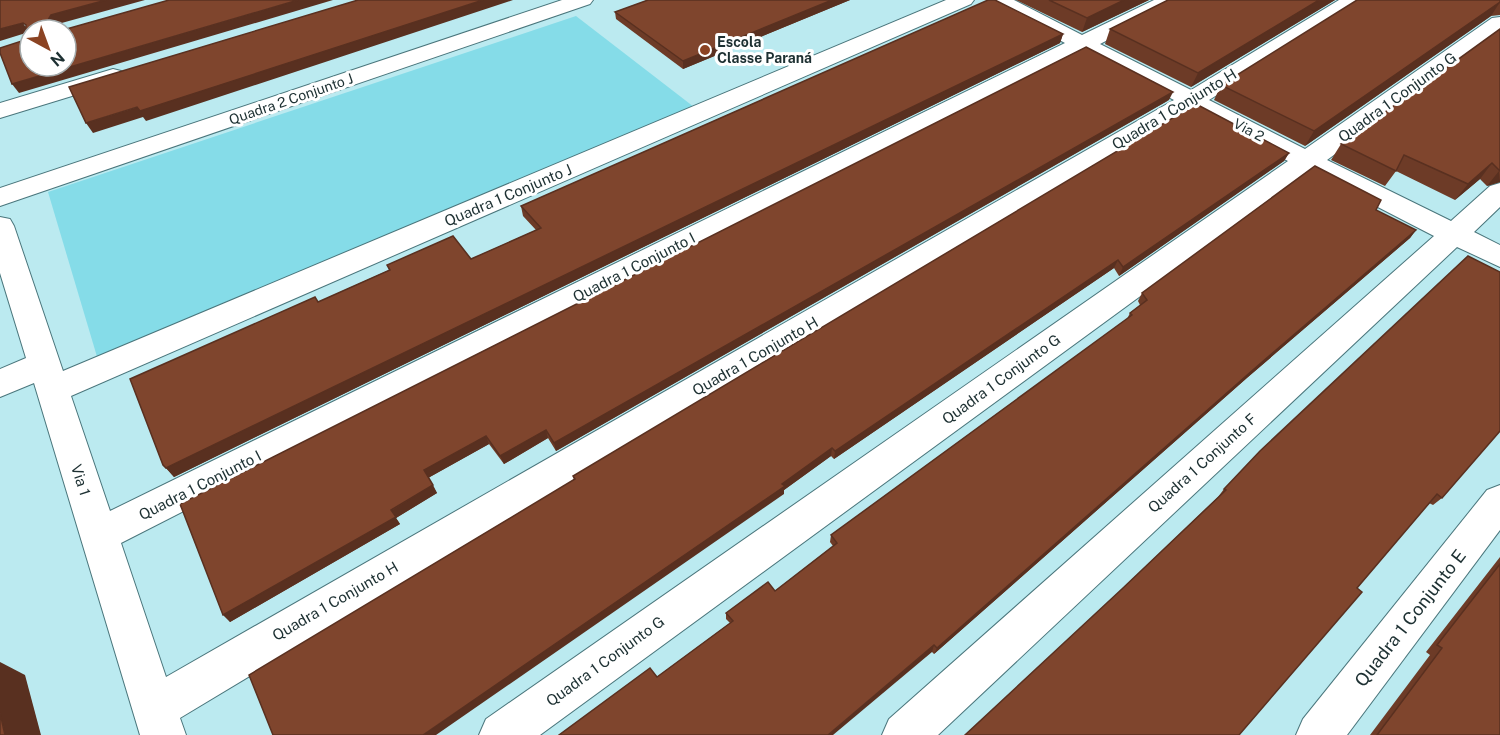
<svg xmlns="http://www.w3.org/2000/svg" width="1500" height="735" viewBox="0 0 1500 735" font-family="'Public Sans',sans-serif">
<rect width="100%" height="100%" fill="#bbeaf0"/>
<polygon fill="#85dce8" points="576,16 694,107 98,360 48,192"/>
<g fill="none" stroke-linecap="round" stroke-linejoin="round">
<defs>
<g id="street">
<polygon points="562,0 593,0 590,4 0,206 0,188"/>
<path d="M946 0H974L971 4 71 396 110 511 1065 43 991 4 988 0H1014L1082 35 1154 0H1180L1177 4 1100 44 1191 90 1339 0H1364L1361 4 1209 100 1305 149 1492 18 1500 17V33L1327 160 1451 221 1490 186 1500 183V207L1474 232 1500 245V267L1457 247 938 735H882L889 719 1434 236 1310 172 540 735H479L486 719 1288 161 1192 110 180 718 186 735H140L34 383 0 397V369L26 358 0 273V217L10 219 14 226 63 371ZM1083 53 1174 100 166 677 121 543Z"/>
<polygon points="113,69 121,71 125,76 121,81 0,118 0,103"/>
<polygon points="1500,485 1500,530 1347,735 1296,735 1303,719 1487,490"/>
</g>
</defs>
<use href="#street" stroke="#4a767c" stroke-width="2"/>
<use href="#street" fill="#fff" fill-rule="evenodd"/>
</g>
<g fill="#6d3b27">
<polygon points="648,0 850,0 683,69 616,19 615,12"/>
<polygon points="1016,0 1149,0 1082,32"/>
<polygon points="1168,0 1335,0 1191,87 1105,44 1110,29"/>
<polygon points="1500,0 1500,15 1491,16 1305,146 1214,100 1221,85"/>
<polygon points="1500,29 1500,182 1487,186 1480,179 1455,200 1396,171 1385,186 1331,160 1341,144"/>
<polygon points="1063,34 1060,43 174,477 166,468 318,302 389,270 387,265 471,259 536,230 523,216 521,206"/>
<polygon points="1169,100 556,451 548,438 504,464 489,444 428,478 437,493 396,518 400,524 230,622 180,504"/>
<polygon points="1289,153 1284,161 1119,276 1114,268 834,459 831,456 784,490 784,494 574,480 573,476"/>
<polygon points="1376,210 1416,230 1410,238 1248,377 934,654 932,652 657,677 730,623 726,619 726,613 775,591 833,546 830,542 831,535 1127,319 1130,313 1140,305 1138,301 1142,293"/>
<polygon points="1468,256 1442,498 1433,505 1429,503 1357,588 1123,588 1218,497 1224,489"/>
<polygon points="1500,557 1500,735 1370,735 1430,655 1426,652"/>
</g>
<g fill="#593020">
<polygon points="106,0 145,0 58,24 62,30 54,29 48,20 51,15"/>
<polygon points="298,0 333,0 19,93 12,84"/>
<polygon points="483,0 513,0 146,121 143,117 93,133 86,123"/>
<polygon points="832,0 850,0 683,69 683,61"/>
<polygon points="1124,0 1149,0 1082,32 1087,18"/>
<polygon points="1319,0 1335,0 1191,87 1198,73"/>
<polygon points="1500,2 1491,16 1305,146 1314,131"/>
<polygon points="23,23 29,32 0,41 0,29"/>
<polygon points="1063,34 1060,43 174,477 166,468"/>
<polygon points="1173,92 1169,100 556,451 554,443"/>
<polygon points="1289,153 1284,161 1119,276 1123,267"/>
<polygon points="1492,163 1480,179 1455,200 1468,184"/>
<polygon points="1499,171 1500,182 1487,186"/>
<polygon points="1416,230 1410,238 1248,377 934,654 937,648 1254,369"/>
<polygon points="1118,260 1114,268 834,459 835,451"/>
<polygon points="546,430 548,438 504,464 500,456"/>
<polygon points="486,436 489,444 428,478 424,470"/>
<polygon points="832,448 831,456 784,490 784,494 436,735 423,735"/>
<polygon points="433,485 437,493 396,518 400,524 230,622 223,615"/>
<polygon points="934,645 932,652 833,735 828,735"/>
<polygon points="0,662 25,675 41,735 5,735 0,713"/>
</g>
<g fill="#7f452d" stroke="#593020" stroke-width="1.5">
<polygon points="0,0 106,0 51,15 48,20 50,23 58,23 58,29 59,30 30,30 30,66 66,66 66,30 63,30 169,0 298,0 12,84 0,53 0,48 25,40 26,25 23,23 0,29"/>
<polygon points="358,0 483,0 140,111 137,107 86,123 69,87"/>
<polygon points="648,0 832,0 683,61 615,12"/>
<polygon points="988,0 995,0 1063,34 166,468 163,465 130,379 315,297 318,302 390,270 387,265 453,236 471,259 541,228 521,206"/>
<polygon points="1049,0 1124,0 1087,18"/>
<polygon points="1168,0 1319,0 1198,73 1110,29"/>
<polygon points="1357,0 1500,0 1500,2 1314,131 1221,85"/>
<polygon points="1500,29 1500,171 1492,163 1468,184 1404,155 1396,171 1341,144"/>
<polygon points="1086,47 1173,92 554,443 546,430 500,456 486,436 424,470 433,485 391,510 396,517 223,615 180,504"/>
<polygon points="1196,104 1289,153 1123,267 1118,260 835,451 832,448 782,484 785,486 423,735 273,735 249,675 575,479 573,476"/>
<polygon points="1315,166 1381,200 1376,210 1416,230 1254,369 937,648 934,645 828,735 559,735 650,668 657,677 733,621 726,613 768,582 775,591 837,543 831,535 1132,315 1130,313 1147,300 1142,293"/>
<polygon points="1468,256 1500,272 1500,431 1442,498 1437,494 1357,588 1362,592 1239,735 965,735 1123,588 1226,490 1224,489 1260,451"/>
<polygon points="1500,564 1500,735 1377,735 1442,648 1437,645"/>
<polygon points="0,713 5,735 0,735"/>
</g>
<circle fill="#8b4323" stroke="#fff" stroke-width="2" cx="705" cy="50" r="6"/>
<g text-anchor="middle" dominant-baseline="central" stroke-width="6" stroke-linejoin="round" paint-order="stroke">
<g font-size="14" font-weight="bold" fill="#1d3032" stroke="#fff" text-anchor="start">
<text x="717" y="42">Escola<tspan x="717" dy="16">Classe Paraná</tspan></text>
</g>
<g font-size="14" fill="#1d3032" stroke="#fff">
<text transform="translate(291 99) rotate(-19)">Quadra 2 Conjunto J</text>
<text transform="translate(1249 130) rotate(28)">Via 2</text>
</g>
<g font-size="15" fill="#1d3032" stroke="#fff">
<text transform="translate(1397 97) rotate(-36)">Quadra 1 Conjunto G</text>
<text transform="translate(1174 109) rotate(-31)">Quadra 1 Conjunto H</text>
<text transform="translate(508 195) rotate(-23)">Quadra 1 Conjunto J</text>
<text transform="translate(634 267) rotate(-27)">Quadra 1 Conjunto I</text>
<text transform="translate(755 356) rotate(-30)">Quadra 1 Conjunto H</text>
<text transform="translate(1001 379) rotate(-36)">Quadra 1 Conjunto G</text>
<text transform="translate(1202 463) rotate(-42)">Quadra 1 Conjunto F</text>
<text transform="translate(81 480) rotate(72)">Via 1</text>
<text transform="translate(200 485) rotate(-27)">Quadra 1 Conjunto I</text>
<text transform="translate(335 601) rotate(-30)">Quadra 1 Conjunto H</text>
<text transform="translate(605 661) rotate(-36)">Quadra 1 Conjunto G</text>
</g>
<g font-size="18" fill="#1d3032" stroke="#fff">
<text transform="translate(1410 618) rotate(-52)">Quadra 1 Conjunto E</text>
</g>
</g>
<g transform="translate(48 48) rotate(139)"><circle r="28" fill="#ffffff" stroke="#a5acad" stroke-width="1.5"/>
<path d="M0-4.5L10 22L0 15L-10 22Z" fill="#8b4323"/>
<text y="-9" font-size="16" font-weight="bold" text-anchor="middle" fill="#1d3032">N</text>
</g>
</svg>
